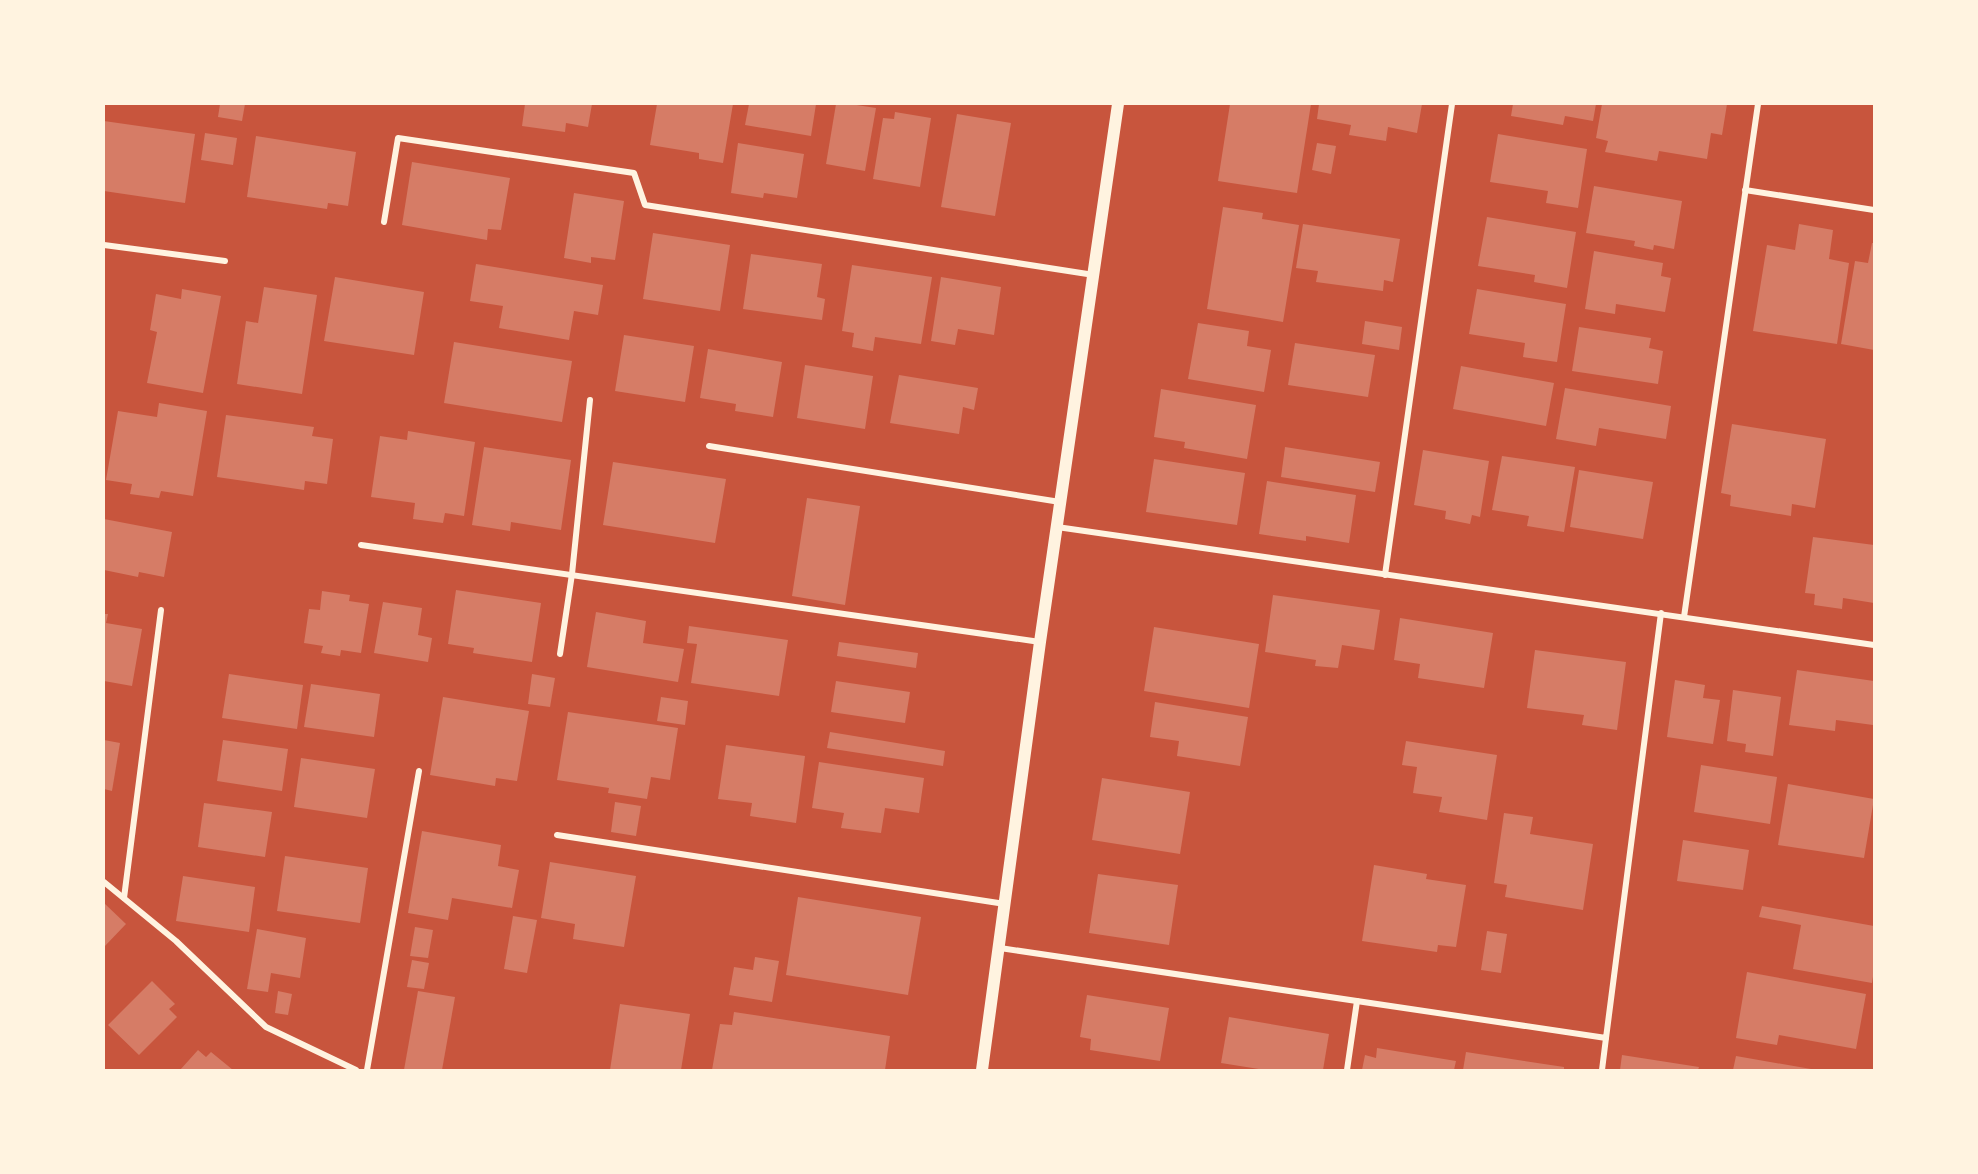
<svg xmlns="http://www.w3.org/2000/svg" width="1978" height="1174" viewBox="0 0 1978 1174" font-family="Overpass,sans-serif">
<rect width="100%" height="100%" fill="#c8553d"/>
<g fill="#d67c66">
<polygon points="220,104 245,104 242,121 218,117"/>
<polygon points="525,104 592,104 588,127 566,123 565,132 522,126"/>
<polygon points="657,104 733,104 723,163 699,159 699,153 650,145"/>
<polygon points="749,104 816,104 811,136 745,125"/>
<polygon points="836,104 850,104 876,108 865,171 826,164"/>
<polygon points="1230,104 1311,104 1297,193 1218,181"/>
<polygon points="1319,104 1422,104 1417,133 1388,127 1386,141 1349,135 1351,125 1317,119"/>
<polygon points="1513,104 1596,104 1593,121 1565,116 1563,125 1511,116"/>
<polygon points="1602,104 1727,104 1722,135 1711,133 1707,159 1659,151 1657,161 1605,152 1608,141 1596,138"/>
<polygon points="895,112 931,118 920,187 873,179 883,118 894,119"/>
<polygon points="957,114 1011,123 995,216 941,207"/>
<polygon points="104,121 195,134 185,203 104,191"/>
<polygon points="205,133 237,138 233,165 201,160"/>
<polygon points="1498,134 1587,149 1578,208 1546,203 1548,191 1490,182"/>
<polygon points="256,136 356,152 348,206 328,203 327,209 247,197"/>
<polygon points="738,143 804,154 797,198 764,193 763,198 731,193"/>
<polygon points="1317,143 1336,146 1331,174 1312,170"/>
<polygon points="412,162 510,178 501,230 488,229 487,240 402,225"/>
<polygon points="1594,186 1682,201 1674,249 1654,245 1653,250 1634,246 1635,241 1586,233"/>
<polygon points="574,193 624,201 615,260 591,257 591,263 564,258"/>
<polygon points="1223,207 1263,213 1262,219 1299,225 1283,322 1207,309"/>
<polygon points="1487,217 1576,232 1567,288 1534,282 1535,275 1478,266"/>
<polygon points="1303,224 1400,239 1393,282 1384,280 1383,291 1316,282 1318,271 1296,268"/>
<polygon points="1799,224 1833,230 1829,259 1849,263 1837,344 1753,331 1767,245 1795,250"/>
<polygon points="653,233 730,245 720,311 643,299"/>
<polygon points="1872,243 1874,243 1874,350 1841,344 1855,261 1868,263"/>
<polygon points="1594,251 1663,263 1661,276 1671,278 1665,312 1616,304 1615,314 1585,309"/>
<polygon points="751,254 822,264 817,297 825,299 822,320 743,309"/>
<polygon points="476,264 603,285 598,315 574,311 569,340 499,328 503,306 470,301"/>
<polygon points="852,265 932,277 921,344 875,337 873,351 852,347 854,333 842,331"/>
<polygon points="335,277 424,292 414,355 324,341"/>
<polygon points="941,277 1001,287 994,335 958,329 955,345 931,341"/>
<polygon points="264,287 317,295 302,394 237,384 246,321 258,323"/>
<polygon points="182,289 221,296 203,393 147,383 157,332 150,330 156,294 181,299"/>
<polygon points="1477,289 1566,304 1557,362 1523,357 1525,343 1469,334"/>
<polygon points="1365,321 1402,327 1399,350 1362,344"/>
<polygon points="1198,323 1249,331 1247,346 1271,350 1264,392 1188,379"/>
<polygon points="1579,327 1651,338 1649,348 1663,351 1658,384 1572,371"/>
<polygon points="624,335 694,346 685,402 615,391"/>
<polygon points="454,342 572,361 562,422 444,403"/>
<polygon points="1295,343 1375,355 1368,397 1288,385"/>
<polygon points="708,349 782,362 773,417 735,411 736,404 700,398"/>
<polygon points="805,365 873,376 865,429 797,418"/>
<polygon points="1461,366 1554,383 1546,426 1453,409"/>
<polygon points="899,375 978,388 974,410 963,407 959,434 890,423"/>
<polygon points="1565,388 1671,406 1666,439 1599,428 1596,446 1556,439"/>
<polygon points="1161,389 1256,405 1247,459 1184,448 1185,442 1154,437"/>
<polygon points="159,403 207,411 193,496 161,491 159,498 130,494 132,484 106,480 118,411 157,417"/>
<polygon points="226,415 314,427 312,436 333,439 327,484 305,481 304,490 217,477"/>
<polygon points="1732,424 1826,439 1815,508 1792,504 1791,516 1730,506 1731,495 1721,493"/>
<polygon points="408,431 475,442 464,516 445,513 443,523 413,519 415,503 371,497 380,436 407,440"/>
<polygon points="484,447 571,460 561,530 511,522 510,531 472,525"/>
<polygon points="1285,447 1380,462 1375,492 1281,477"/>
<polygon points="1423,450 1489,461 1480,517 1472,515 1470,524 1445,519 1446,511 1414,505"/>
<polygon points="1502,456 1575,467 1564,532 1527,526 1529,516 1492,510"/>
<polygon points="1154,459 1245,473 1237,525 1146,512"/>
<polygon points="613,462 726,479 715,543 603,525"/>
<polygon points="1579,470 1653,482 1643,539 1570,527"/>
<polygon points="1267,481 1356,495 1349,543 1306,536 1306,541 1259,534"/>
<polygon points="807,498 860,506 845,605 792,596"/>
<polygon points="104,519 172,532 164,577 139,572 138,577 104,570"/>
<polygon points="1813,537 1874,545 1874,603 1843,598 1842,609 1814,605 1815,594 1805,593"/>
<polygon points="456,590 541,603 532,662 473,653 474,648 448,644"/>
<polygon points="322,591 350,595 349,601 369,604 361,653 341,650 340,656 321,653 323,646 304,643 309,609 320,610"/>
<polygon points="1273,595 1380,610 1374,650 1342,645 1338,668 1315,666 1316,660 1265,652"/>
<polygon points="383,602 422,608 418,635 432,638 428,662 374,653"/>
<polygon points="596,612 646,621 643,643 684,649 678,682 587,667"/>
<polygon points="104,614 108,614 106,623 142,629 132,686 104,681"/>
<polygon points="1400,618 1493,633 1484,688 1418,678 1420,664 1394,660"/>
<polygon points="689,626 788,640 779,696 691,683 697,644 687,643"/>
<polygon points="1154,627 1259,644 1249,708 1144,691"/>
<polygon points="839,642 918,653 916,668 837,656"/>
<polygon points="1535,650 1626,662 1617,730 1582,725 1584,715 1527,708"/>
<polygon points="1797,670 1874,681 1873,725 1836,720 1835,731 1789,725"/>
<polygon points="229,674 303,685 297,729 222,718"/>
<polygon points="532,674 555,678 550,707 528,704"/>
<polygon points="1675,680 1705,685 1703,698 1720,700 1713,744 1667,737"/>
<polygon points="836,681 910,692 905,723 831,712"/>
<polygon points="311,684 380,694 374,737 304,727"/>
<polygon points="1733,690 1781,697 1773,756 1745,752 1746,744 1727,741"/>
<polygon points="443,697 529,711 517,781 496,778 495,786 430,775"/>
<polygon points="661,697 688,701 685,725 657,721"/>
<polygon points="1155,702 1248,717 1240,766 1177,756 1179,741 1150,737"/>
<polygon points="568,712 678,728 670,780 651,777 647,799 608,793 609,788 557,780"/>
<polygon points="830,732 945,751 943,766 827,748"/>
<polygon points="104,740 120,743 112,791 104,789"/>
<polygon points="223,740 288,749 282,791 217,781"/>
<polygon points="1406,741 1497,755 1487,820 1439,812 1442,797 1413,793 1417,767 1402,765"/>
<polygon points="726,745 805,756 796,823 750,816 752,803 718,799"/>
<polygon points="301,758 375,769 367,818 294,807"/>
<polygon points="819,762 924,778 919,813 885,808 881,833 841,828 844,813 812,808"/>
<polygon points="1701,765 1777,777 1770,824 1694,812"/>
<polygon points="1102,778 1190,792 1180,854 1092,840"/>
<polygon points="1788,784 1874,799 1864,858 1778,845"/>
<polygon points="615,802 641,806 636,836 611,832"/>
<polygon points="204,803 272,812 265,857 198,847"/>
<polygon points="1504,813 1533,817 1530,834 1593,844 1583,910 1505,897 1507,885 1494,883"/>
<polygon points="422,831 501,845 498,866 519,870 512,908 452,898 448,920 408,913"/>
<polygon points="1683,840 1749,850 1743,890 1677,881"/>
<polygon points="285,856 368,868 360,923 277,911"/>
<polygon points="550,862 636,876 624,947 573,939 575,924 541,918"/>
<polygon points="1374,865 1427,874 1426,879 1466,885 1456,947 1438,945 1437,952 1362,941"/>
<polygon points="1098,874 1178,885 1169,945 1089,933"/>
<polygon points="183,876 255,887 249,932 176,921"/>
<polygon points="798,897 921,917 908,995 786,975"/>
<polygon points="104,903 126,924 104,947"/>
<polygon points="1762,906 1874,926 1874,970 1872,983 1793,969 1801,925 1759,917"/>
<polygon points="513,916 537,920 527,973 504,969"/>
<polygon points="415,927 433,930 428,958 410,956"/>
<polygon points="257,929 306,938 300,978 271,973 268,992 247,989"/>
<polygon points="1487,931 1507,934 1501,973 1481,970"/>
<polygon points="755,957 779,961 772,1002 729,995 734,967 753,970"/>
<polygon points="412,960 429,963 424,989 407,987"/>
<polygon points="1747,972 1866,994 1856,1049 1779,1035 1777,1045 1736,1038"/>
<polygon points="152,981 175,1004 169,1009 177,1017 139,1055 108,1025"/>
<polygon points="278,991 292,994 288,1015 275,1013"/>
<polygon points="418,991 455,997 442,1070 404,1070"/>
<polygon points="1087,995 1169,1008 1160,1061 1090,1050 1091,1039 1080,1037"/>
<polygon points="620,1004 690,1014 681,1070 610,1070"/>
<polygon points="734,1012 890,1036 885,1070 712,1070 720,1024 732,1025"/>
<polygon points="1229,1017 1329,1034 1323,1070 1265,1070 1221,1063"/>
<polygon points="1377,1048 1456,1061 1454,1070 1362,1070 1365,1055 1376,1058"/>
<polygon points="198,1050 206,1057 211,1052 233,1070 180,1070"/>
<polygon points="1466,1052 1564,1067 1564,1070 1463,1070"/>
<polygon points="1622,1055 1699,1067 1698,1070 1620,1070"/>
<polygon points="1736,1056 1811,1069 1810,1070 1733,1070"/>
</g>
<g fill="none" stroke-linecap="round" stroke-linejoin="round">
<g stroke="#fff3e0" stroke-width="6">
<polyline points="1745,190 1874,210"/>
<polyline points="384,222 398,138 634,173 645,205 1094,275"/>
<polyline points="104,245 225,261"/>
<polyline points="709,446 1060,502"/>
<polyline points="1057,527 1874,645"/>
<polyline points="361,545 1040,642"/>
<polyline points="1385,575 1452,104"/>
<polyline points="1684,617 1758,104"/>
<polyline points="560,654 572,574 590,400"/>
<polyline points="557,835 1005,904"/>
<polyline points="104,882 176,941 266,1027 356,1070"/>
<polyline points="124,898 161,610"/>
<polyline points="1000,948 1606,1038 1661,613"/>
<polyline points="367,1070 419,771"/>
<polyline points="1347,1070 1357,1001"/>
<polyline points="1602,1070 1606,1038"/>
</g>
<polyline stroke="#fff3e0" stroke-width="12" points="982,1070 1040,642 1118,104"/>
</g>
<rect width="1978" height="1174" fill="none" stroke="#fff3e0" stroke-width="210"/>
</svg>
